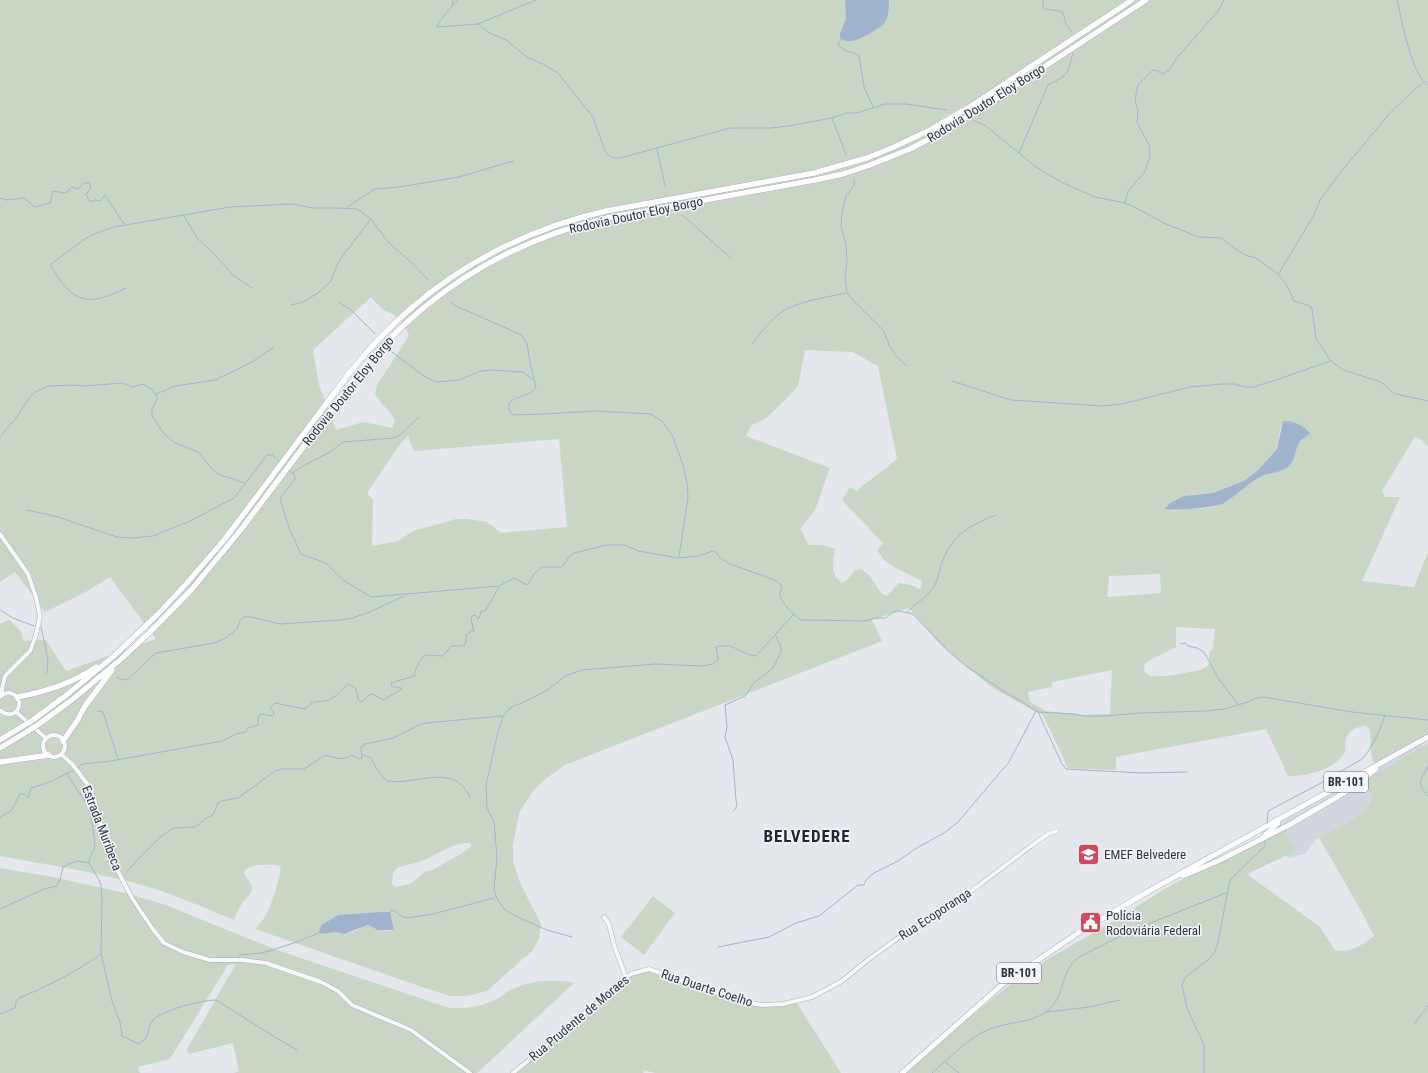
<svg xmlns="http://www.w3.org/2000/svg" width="1428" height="1073" viewBox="0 0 1428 1073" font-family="'Roboto Condensed',sans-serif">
<rect width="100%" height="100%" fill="#e4e7ec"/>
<polygon fill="#d2d6de" points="1422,744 1427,756 1377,807 1335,836 1317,838 1305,854 1290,858 1278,852 1277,828 1284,821"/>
<g fill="#c9d6c5" fill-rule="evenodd">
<path d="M0 0H845L846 19 844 24 874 31C888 23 888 15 889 0H1428V447L1422 440 1415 437 1382 491 1385 497H1400L1362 581 1414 587 1428 552V735L1375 765C1368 752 1372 742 1369 728L1365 725C1355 728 1347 731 1345 742 1345 745 1346 748 1345 751 1338 769 1304 777 1288 776L1266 729 1116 757V770L1068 768 1043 715 1034 711 990 686 938 642 909 608 872 620 882 641 565 765 544 780 532 792 519 813 513 845V861L520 883 541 924 539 938 533 950 488 990 483 992 467 996H451L425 988 255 929 265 917 269 909 275 893 281 868 278 865C268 865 251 863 244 871 244 877 251 881 252 887 253 894 245 898 242 903 239 908 236 914 234 920 200 906 167 891 131 882 88 871 44 864 0 856V624L9 620 21 631 23 641 46 640 66 671 156 639 110 577 84 593 45 612 15 572 0 582ZM371 297 382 309 395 315 404 323 409 336 377 385 375 394C381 404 389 410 395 420L392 428 363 422 336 430 319 385 313 350ZM805 350 852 352 878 366 897 459 856 491 850 487 842 500 883 543 877 550 884 560 894 567 922 581 921 590 911 585 899 583 887 596 882 594 869 575 861 569 855 570 849 578 842 583C829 572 833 564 835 549L823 545H809L800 529 815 510 830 468 746 436 752 425 765 419 782 403 798 386ZM1281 426 1304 439 1300 441 1278 472C1252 472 1236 501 1212 507 1199 510 1185 508 1171 511L1191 495 1213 493 1233 486 1244 481 1258 470 1277 449ZM408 436 414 451 559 439 567 527 501 533 487 522 467 519H456L413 531 398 541 372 546 373 500 367 493 398 447ZM1160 574 1161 593 1107 597 1109 576ZM1176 627 1215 629 1213 649 1209 652C1209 657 1211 664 1206 667 1199 672 1159 678 1150 676 1149 675 1146 673 1145 673L1144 665 1150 660 1176 647ZM1112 670 1110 714 1082 715 1046 711 1030 702 1028 692 1052 687V682ZM465 843H470L472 846 461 854 432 870 425 872 410 884 395 887 392 884 393 873 397 868C406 864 415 864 424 860 439 854 448 845 465 843ZM338 915H348L394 930 387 931 368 925 352 932 339 933 336 932H330L322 924 327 922Z"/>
<path d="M1428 743V1073H905L950 1033 1007 987 1048 959 1121 917 1161 891 1286 823 1288 840 1295 848 1300 849 1247 874 1320 927 1335 950C1350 954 1362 945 1374 936L1359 907 1319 838C1331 831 1371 815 1372 799 1372 794 1368 790 1364 786L1359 785Z"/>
<path d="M0 868 53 877 129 894 166 905 274 949 449 1008C466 1009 482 1007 497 999 503 996 507 991 513 989 531 980 554 979 574 983L477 1073H234L239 1071 233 1043 189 1054 187 1049 236 964 228 965 170 1059 138 1067 140 1073H0Z"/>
<polygon points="653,896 675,913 644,955 621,937"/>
<polygon points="651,967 670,977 754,1004 796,1002 841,1073 655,1073 644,1070 643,1073 512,1073 605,992 632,974"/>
</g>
<g fill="#9fb4cc">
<path d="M845 0H889C889 7 889 16 885 22 882 27 877 29 872 32 863 37 850 46 840 38V33L846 19Z"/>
<path d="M1283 421C1295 421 1302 425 1310 433 1307 437 1301 439 1299 443 1295 450 1295 460 1289 466 1282 473 1272 472 1264 475 1249 482 1237 495 1224 503 1216 508 1173 511 1164 509L1170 503 1184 496 1213 493 1244 481 1258 470 1277 449Z"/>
<path d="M382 912H390L394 930H378L368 925 344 934 336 932 321 934 319 931 322 924C328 922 332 918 338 915Z"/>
</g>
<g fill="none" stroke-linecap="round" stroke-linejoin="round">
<g stroke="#9fb4cc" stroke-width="1">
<polyline points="457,0 439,22 437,26 437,27 478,24 536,0"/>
<polyline points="1043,0 1043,6 1044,9 1059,11 1063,13 1066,24 1072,32"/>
<path d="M1397 0C1402 20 1411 75 1428 85"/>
<polyline points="452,5 453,0"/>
<polyline points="478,24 488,32 506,40 527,57 543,64 558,73 593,117 605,151 609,156 613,158 620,158 730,128 771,128 788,126 832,118 847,113 857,113 885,104 906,104 946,110"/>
<path d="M841 39 838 43C841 53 852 50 859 56L864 87 873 107"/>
<polyline points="832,118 846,154"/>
<polyline points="973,120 986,126 1036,167 1063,183 1095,197 1125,203 1138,209 1166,224 1199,237 1222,238 1234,248 1245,255 1256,258 1278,274 1286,284 1294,301 1310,306 1312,309 1316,339 1331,361 1343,370 1381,382 1391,391 1396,394 1428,401"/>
<polyline points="657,149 665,186"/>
<polyline points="1019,153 1048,85 1063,77 1068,71 1073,53"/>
<polyline points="854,178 854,185 846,196 842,213 841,227 846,244 847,261 845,277 847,293 853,300 883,330 890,347 897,357 907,366"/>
<polyline points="0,198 6,200 24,198 35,207 50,203 53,191 64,193 69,191 71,187 78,189 84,183 89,183 91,187 86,195 90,202 95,200 100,201 105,195 125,225"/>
<polyline points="1125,203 1128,191 1144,173 1150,158 1149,145 1137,122 1138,111 1135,100 1138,85 1152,71 1155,70 1163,74 1169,70 1176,59 1218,11 1224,0"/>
<polyline points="347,207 375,189 399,187 459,177 513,161"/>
<path d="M682 215C699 228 713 244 730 257"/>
<polyline points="184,216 197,238 215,255 233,275 252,288"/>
<polyline points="1279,273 1314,215 1320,200 1340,173 1390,113 1417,87 1423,83"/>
<path d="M126 288C88 307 73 304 51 266V264L85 239 94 234 114 227 230 207 292 204 313 208H338L357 209 371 219 389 243 412 263 428 280"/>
<polyline points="339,302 352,311 375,334"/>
<path d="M451 302 456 306 517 333 522 336 527 344 531 367 536 387C531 397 516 395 509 403V410L513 415 544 414 596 411 651 414 663 422 673 437 683 465 687 483 688 497 679 557"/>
<polyline points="291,305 303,302 318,293 330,282 339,261 370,220"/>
<path d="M752 344C760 334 769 322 779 314 793 302 828 297 846 293"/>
<polyline points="388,349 424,376 436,382 459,380 481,371 491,370 523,372 534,380"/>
<polyline points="952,381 1011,400 1103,406 1122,404 1190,387 1221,384 1235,384 1244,387 1253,387 1276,380 1330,361"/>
<polyline points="156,394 175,386 215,380 252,362 274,347"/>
<polyline points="0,437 15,419 30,397 35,392 49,386 73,385 85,386 122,383 133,387 143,384 153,390 157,397 157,400 152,409 152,416 164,434 175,443 198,452 212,469 218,474 245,483"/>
<path d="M289 470 294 475 295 479 280 498 289 528 301 554 326 563 343 580 371 597 499 586 514 578 527 585 529 583 534 574 542 567H561L564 565 569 557 574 553 607 545H624L639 551 678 558 698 556 713 551 717 553 719 557 730 564 775 580 782 586C781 589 780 593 780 596 781 602 796 618 802 620L866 621 875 618H886L893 612 899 611 913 614 947 650 966 666 1008 694 1018 699 1038 712 1062 764 1066 769 1142 773 1187 772"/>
<polyline points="293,473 303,466 330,452 343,442 394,438 400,435 419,417"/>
<polyline points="27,510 58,517 117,537 131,538 153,536 190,521 234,498 267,455 272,455 279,461"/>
<polyline points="0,610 13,618 34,626"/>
<path d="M907 612C915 604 926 598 932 589 939 581 939 569 943 560 953 534 971 525 996 515"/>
<polyline points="41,627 48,660 47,673"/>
<polyline points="1181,644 1185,643 1188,646 1197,648 1204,652 1220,681 1238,704"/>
<polyline points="117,677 122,680 128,679 156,653 214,643 226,638 237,629 240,621 243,617 252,617 280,624 341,620 352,618 370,612 404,596"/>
<polyline points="97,711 103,712 104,715 118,759"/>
<polyline points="1039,712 1074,714 1084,716 1105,716 1141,713 1206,711 1224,709 1248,702 1257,698 1263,697 1352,712 1428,720"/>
<path d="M363 755 371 758 378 771 387 781C416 786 453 761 470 797"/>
<path d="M1428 766C1420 781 1416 782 1428 796"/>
<path d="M78 768 82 764 111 761 222 741 236 734 245 732 248 728 258 725V718L260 714 273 716 274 713 270 708 275 703 305 709C307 707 310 704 312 703 318 700 324 703 331 699 338 695 342 688 349 684L356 689 358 699 362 702 369 695 373 694 383 700 402 689 398 687H392L391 683 414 676C415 670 420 657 427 655 429 655 440 656 443 656L451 646H462L466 643V635L470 632 474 631 471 619 472 616 475 615 478 619 479 618 481 612 486 610 499 587"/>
<path d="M66 773 87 804 90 810 95 843C95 851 89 855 89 863L99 880 101 885 102 899 101 953 112 1001 120 1022 122 1036 139 1044C141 1042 144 1040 146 1038 149 1032 148 1025 153 1020 163 1010 201 1000 216 1000L278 1039 297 1050"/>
<polyline points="734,811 737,806 736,800 733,760 725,737 727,727 725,705 745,696 754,683 773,668 781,652 781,647 776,636"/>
<polyline points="0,817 11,811 20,794 24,794 28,798 31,788 50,782 72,771"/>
<path d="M1267 823 1268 811 1321 783 1362 759C1373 747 1380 730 1385 715"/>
<path d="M127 871 159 838 173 828 194 827 198 825 206 818 213 815 218 803 221 801 238 798 275 771 281 769H304L325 755C335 757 342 762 352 755L359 759 362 758 361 747 365 744 393 738 419 725 426 723 502 716"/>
<polyline points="0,909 44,889 57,886 60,880 63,867 68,864 78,861 89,863"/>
<polyline points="389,913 394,910 401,916 407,918 433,914 494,898"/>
<path d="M572 937 547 930 513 915 504 909 496 897 494 889 497 857 494 822 487 808 486 785 498 732 503 716 510 708 524 702 549 689 565 676 582 670 655 664 704 666 713 664 717 661 718 659 716 647C736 642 740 655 756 656L793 615"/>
<polyline points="718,947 769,937 796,923 819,916 858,885 864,885 866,880 874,873 898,861 915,849 944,833 958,822 1009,762 1036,711"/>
<polyline points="239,955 262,953 297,942 321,932"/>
<polyline points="1047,1012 1089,1007 1120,1000"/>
<path d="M0 1014 15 1008 16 1002 19 998C48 986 76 972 101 954"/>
<polyline points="1414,1024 1428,1006"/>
<polyline points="945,1062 959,1073"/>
<path d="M932 1073C947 1060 972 1035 990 1029 1008 1022 1030 1023 1046 1012 1063 999 1060 983 1070 967 1072 962 1076 959 1081 956L1133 930 1226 893"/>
<polyline points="1204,1073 1204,1045 1187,1008 1182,985 1184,980 1188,975 1208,960 1215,952 1218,942 1230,880 1265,846 1265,840"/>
</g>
<defs>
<g id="minor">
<polyline points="0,534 28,574 36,597 40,616 36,635 30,651 5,676 2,689 2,695"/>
<path d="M0 697C14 683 28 708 12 714 7 715 3 713 0 710"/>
<polyline points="16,712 46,738"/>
<circle cx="54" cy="746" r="11"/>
<polyline points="61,754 73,765 88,785 95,802 105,841 112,860 132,898 152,928 164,943 183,952 210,960 243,960 266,963 321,982 338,991 352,1005 411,1030 470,1073"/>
<polyline points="604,917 609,924 614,945 626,978"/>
<polyline points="513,1073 569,1027 615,986 631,974 649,969 741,1001 761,1005 783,1004 812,997 842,981 869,959 901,936 951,905 978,886 1031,846 1048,834 1057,831"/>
</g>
<g id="major">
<polyline points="1265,835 1278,823"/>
<polyline points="1183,876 1220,860 1289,825 1344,793 1376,769"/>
<polyline points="902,1073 1004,983 1078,933 1149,891 1428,737"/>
</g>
<g id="highway">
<path d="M17 697C45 692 73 683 96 667"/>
<path d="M33 720 69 693 115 655 159 613 186 584 225 539 350 372C417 288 502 235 606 211L814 173 867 158 894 147 932 129 968 108 1132 0"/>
<path d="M39 724 73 699 120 660 149 633 192 589 243 527 356 377C422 294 505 242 607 218L815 180 843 174 870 165 910 149 935 136 972 114 1146 0"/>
<polyline points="0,740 23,726"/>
<polyline points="63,741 77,721 85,706 112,670"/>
<polyline points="0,748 28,731"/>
<polyline points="0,762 49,755"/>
</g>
</defs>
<use href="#minor" stroke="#a9aeb7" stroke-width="5"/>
<use href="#major" stroke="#a3abb8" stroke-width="6"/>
<use href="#highway" stroke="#8b94a3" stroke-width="6"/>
<use href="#minor" stroke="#f7f8fa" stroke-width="4"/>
<use href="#major" stroke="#fff" stroke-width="5"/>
<use href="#highway" stroke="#fff" stroke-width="5.5"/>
<defs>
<g id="highway-bridge">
<polyline points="23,726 33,720"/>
<polyline points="28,731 39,724"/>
</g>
</defs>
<use href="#highway-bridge" stroke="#8b94a3" stroke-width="6" stroke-linecap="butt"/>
<use href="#highway-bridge" stroke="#fff" stroke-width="5.5"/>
</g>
<defs>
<symbol id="school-square" viewBox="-11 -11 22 22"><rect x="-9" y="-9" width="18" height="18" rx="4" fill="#d1495b" stroke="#f4f6f9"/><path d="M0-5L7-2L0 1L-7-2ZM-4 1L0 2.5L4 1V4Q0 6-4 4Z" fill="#fff"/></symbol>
<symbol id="civic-square" viewBox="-11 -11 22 22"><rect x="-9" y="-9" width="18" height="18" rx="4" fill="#d1495b" stroke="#f4f6f9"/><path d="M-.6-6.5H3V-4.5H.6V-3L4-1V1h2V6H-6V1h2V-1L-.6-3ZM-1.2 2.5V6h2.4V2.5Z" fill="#fff"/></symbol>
</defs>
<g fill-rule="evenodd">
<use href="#school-square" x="1076" y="842" width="25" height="25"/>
<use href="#civic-square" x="1078" y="910" width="25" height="25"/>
</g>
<g text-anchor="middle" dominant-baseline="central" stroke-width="3" stroke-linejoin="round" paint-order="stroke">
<g fill="#f4f6f9" stroke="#676e7b" stroke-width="1">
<rect x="1324" y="772" width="44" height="20" rx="3"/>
<rect x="997" y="963" width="44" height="20" rx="3"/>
</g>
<g font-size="12" font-weight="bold" fill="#2b3445">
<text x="1346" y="782">BR-101</text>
<text x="1019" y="973">BR-101</text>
</g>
<g font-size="13" fill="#2b3445" stroke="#f4f6f9">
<text transform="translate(986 103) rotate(-32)">Rodovia Doutor Eloy Borgo</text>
<text transform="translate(636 215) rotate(-12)">Rodovia Doutor Eloy Borgo</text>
<text transform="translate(348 391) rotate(-51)">Rodovia Doutor Eloy Borgo</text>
<text transform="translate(102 828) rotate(69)">Estrada Muribeca</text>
<text transform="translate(935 914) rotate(-33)">Rua Ecoporanga</text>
<text transform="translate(707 988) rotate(18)">Rua Duarte Coelho</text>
<text transform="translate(579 1018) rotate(-40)">Rua Prudente de Moraes</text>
</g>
<g font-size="13" fill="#2b3445" stroke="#f4f6f9" text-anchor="start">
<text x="1104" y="854">EMEF Belvedere</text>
<text x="1106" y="915">Polícia<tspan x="1106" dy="15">Rodoviária Federal</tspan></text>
</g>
<g font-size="17" font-weight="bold" letter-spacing="1" fill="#1d2536" stroke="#f4f6f9">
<text x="807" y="836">BELVEDERE</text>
</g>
</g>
</svg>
